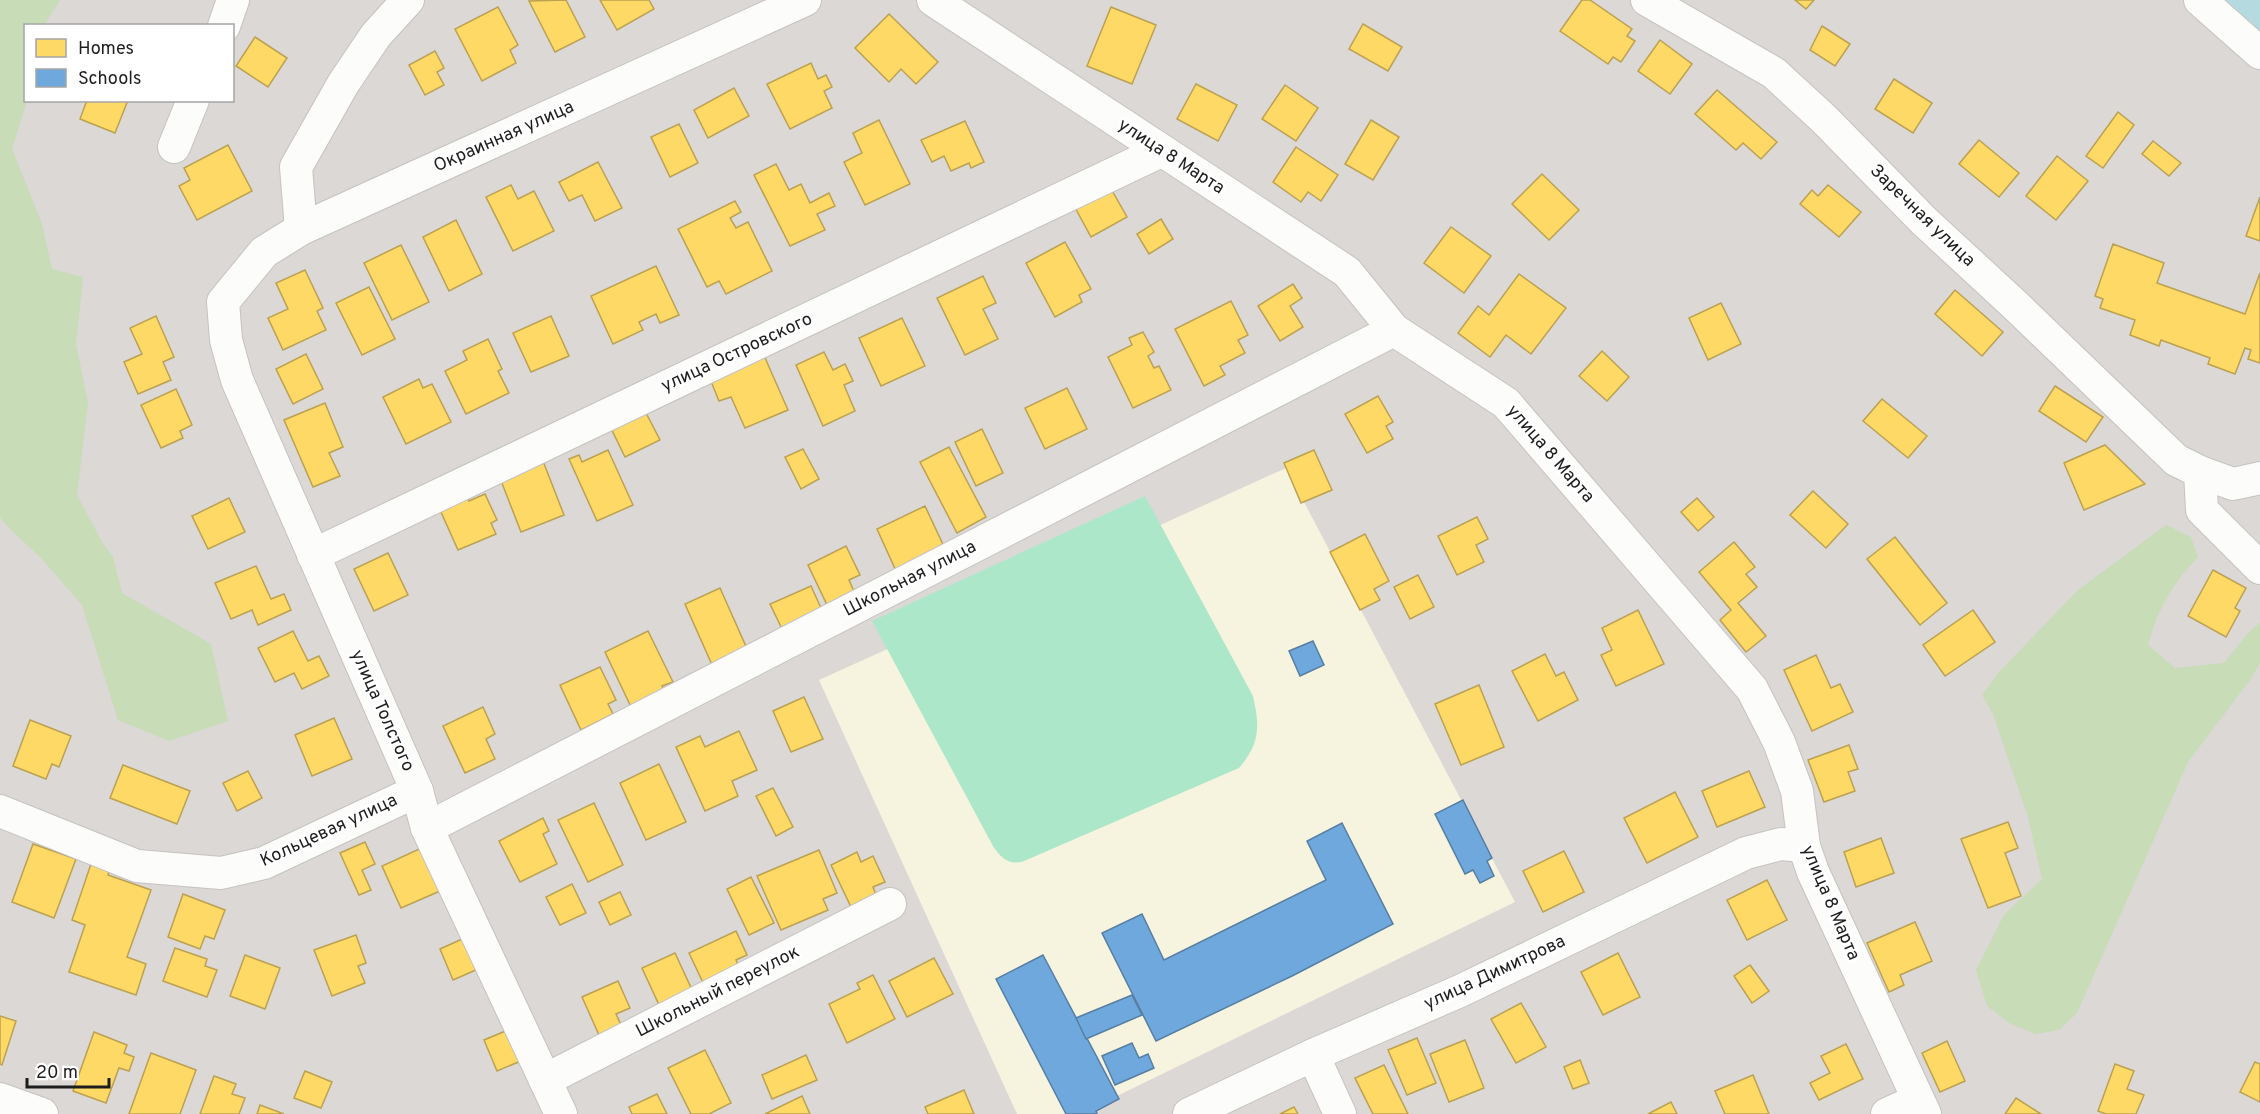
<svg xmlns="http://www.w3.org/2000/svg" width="2260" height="1114" viewBox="0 0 2260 1114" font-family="Overpass,sans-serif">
<rect width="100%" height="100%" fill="#ece9e4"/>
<path fill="#dbd8d6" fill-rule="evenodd" d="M0 0H2260V1114H0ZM26 26H232V100H26Z"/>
<polygon fill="#f6f4de" points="1286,468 1515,902 1080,1114 1017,1114 819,680"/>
<g fill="#c7dcb7">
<polygon points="0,0 60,0 44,25 26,26 27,101 12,149 42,224 52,269 83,277 76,344 88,403 77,495 102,542 113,557 122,593 211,644 228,721 169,741 118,720 82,605 41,558 7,526 0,517"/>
<path d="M2166 525 2191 537 2198 557C2172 585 2158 608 2148 645L2175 668 2224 663 2248 633 2260 623V663L2250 680 2188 762 2077 1013 2059 1030 2036 1034 2009 1023 1987 1006 1976 970 2004 915 2042 879 2028 817 1993 714 1982 695 1998 673 2078 590Z"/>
</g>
<path fill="#ace7ca" d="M1145 496 1253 696C1260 727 1260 743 1239 768L1024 861C1009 866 1001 858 993 846L872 621Z"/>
<g fill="#ffd966" stroke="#bba150" stroke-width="1.5">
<polygon points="566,0 585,37 555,52 529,1"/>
<polygon points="600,0 649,0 654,9 617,30"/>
<polygon points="1582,0 1590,0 1632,29 1627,36 1635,41 1621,62 1613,57 1608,64 1560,31"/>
<polygon points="1795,0 1814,0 1806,9"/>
<polygon points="498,7 518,45 510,50 516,63 482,81 455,29"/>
<polygon points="1111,7 1156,25 1132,84 1087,66"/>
<polygon points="889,14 938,62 916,84 901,69 889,82 855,48"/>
<polygon points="1363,24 1402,47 1388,71 1349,49"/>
<polygon points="1822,26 1850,44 1835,66 1810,50"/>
<polygon points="255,37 287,58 268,87 236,66"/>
<polygon points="1660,40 1692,64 1670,94 1638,71"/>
<polygon points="435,51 444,68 437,72 444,85 425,95 409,65"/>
<polygon points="811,63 818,79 826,75 832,87 824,91 832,108 790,129 767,84"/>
<polygon points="1894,79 1932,103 1913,133 1875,109"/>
<polygon points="1196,84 1237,105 1218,141 1177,119"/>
<polygon points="1285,85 1318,108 1296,141 1262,119"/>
<polygon points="734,88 749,116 708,138 694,110"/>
<polygon points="1717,90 1777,142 1761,159 1743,143 1736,150 1695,114"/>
<polygon points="87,100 128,100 115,133 80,119"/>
<polygon points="2118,112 2134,125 2103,168 2086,156"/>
<polygon points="879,120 910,184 865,205 844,162 862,153 853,133"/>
<polygon points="1371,120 1399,137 1373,180 1345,164"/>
<polygon points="965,121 984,162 971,168 969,163 951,171 944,156 932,162 921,140"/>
<polygon points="679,124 698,163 670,177 651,137"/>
<polygon points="1979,140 2019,173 1999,197 1959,164"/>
<polygon points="2153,141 2181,163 2169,176 2142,154"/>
<polygon points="228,145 252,191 197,220 179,186 190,180 184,168"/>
<polygon points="1296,147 1338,175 1321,201 1308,192 1301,202 1273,182"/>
<polygon points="2057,156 2088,181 2056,220 2026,196"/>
<polygon points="598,162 622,208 595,221 582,195 569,201 559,182"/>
<polygon points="776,164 789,190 801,184 810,203 829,193 835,206 817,214 825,230 790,246 754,175"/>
<polygon points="1542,174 1579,210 1549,240 1512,204"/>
<polygon points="1106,180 1127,217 1091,237 1071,200"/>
<polygon points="511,185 518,199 534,191 554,231 513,251 486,197"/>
<polygon points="1828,185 1861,212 1839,237 1800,204 1812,190 1818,196"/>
<polygon points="2260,197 2260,241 2246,236"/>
<polygon points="735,201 741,212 730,218 736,228 748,222 772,271 726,294 719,281 707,287 678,229"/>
<polygon points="1161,219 1173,239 1149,254 1137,234"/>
<polygon points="456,220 482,274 449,291 423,237"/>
<polygon points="1451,227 1491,256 1464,293 1424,263"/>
<polygon points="1065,242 1091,289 1079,295 1082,302 1055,317 1026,263"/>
<polygon points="2113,244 2164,263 2157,283 2245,314 2260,273 2260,363 2248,359 2251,350 2245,348 2235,374 2208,364 2210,358 2161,340 2159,346 2130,335 2135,320 2100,308 2103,299 2095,296"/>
<polygon points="401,245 429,302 392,320 364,263"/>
<polygon points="656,266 679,315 660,323 656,314 639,322 643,330 613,344 591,296"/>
<polygon points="305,270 323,308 317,311 326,330 283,350 268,318 288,309 276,283"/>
<polygon points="1519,274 1566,308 1531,354 1506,335 1490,357 1458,333 1478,306 1489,315"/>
<polygon points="983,276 996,303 983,309 998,339 965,355 937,298"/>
<polygon points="1293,284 1302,298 1290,306 1303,327 1280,341 1258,306"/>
<polygon points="369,287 395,339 362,355 336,303"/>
<polygon points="1955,290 2003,332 1982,356 1935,314"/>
<polygon points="1231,301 1248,335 1238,340 1245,353 1220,366 1225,375 1204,386 1175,329"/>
<polygon points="1721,303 1741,344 1708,360 1689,318"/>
<polygon points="156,316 174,357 163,362 171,380 138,394 124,362 142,354 130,328"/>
<polygon points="551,316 569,356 531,372 513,333"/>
<polygon points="902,318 925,366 881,386 859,338"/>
<polygon points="1143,332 1154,352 1148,356 1154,368 1159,366 1171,390 1133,408 1108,357 1132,345 1129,338"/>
<polygon points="488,339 502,369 498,371 509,393 466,414 445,371 467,360 463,351"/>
<polygon points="762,351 788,410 745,428 731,397 719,401 708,374"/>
<polygon points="1602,351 1629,377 1607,401 1579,376"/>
<polygon points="824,352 833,370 845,364 853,381 844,385 855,411 823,426 796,365"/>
<polygon points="306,354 323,389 293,404 276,369"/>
<polygon points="419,379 423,388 432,384 451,422 406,444 383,397"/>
<polygon points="2055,386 2103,417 2086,442 2039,411"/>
<polygon points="1067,388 1087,429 1045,449 1025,408"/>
<polygon points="176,389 192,425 180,431 183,438 161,448 141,405"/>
<polygon points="1378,396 1393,422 1386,426 1393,439 1367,453 1345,414"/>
<polygon points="1882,399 1927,436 1908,458 1863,421"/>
<polygon points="325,403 343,447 329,453 340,476 313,487 284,420"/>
<polygon points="645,411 660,440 625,457 607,420"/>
<polygon points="982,429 1003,473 976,486 955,442"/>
<polygon points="2105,445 2145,484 2084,510 2064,463"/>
<polygon points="949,447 986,517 957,533 920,462"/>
<polygon points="803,449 819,479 801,489 785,457"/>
<polygon points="608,450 633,505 597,521 569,459 579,455 582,462"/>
<polygon points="1314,450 1332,490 1301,503 1284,463"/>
<polygon points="541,456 564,515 521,532 498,473"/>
<polygon points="464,489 469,501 485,494 497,520 491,523 496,534 458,550 436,501"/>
<polygon points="1813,491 1848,524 1826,548 1790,515"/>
<polygon points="229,498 245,532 208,549 192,516"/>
<polygon points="1697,498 1714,517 1698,531 1681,512"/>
<polygon points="925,506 946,551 897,573 877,529"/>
<polygon points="1477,517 1488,539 1476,545 1484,562 1457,575 1438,536"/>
<polygon points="1365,534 1389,581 1374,589 1380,600 1360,610 1330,552"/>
<polygon points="1895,537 1947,603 1920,625 1867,559"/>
<polygon points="1734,542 1755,567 1746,574 1757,587 1738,603 1766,636 1746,652 1720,620 1731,610 1699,572"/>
<polygon points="846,546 860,575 849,580 856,596 829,609 808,565"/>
<polygon points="388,553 408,595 374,611 354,569"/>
<polygon points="256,566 271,599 284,594 291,610 258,625 252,610 231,619 215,583"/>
<polygon points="2213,570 2246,588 2235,608 2240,611 2226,637 2188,616"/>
<polygon points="1418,575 1434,607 1410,619 1394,587"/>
<polygon points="811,586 826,619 786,637 770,604"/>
<polygon points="720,588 748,651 713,667 685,604"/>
<polygon points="1638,610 1664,664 1616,686 1601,655 1612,650 1602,628"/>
<polygon points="1973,610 1995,642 1945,676 1923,645"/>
<polygon points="293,631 308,661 319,656 329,676 302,689 294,673 275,682 258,648"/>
<polygon points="648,631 673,682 662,686 665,693 632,709 605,652"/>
<polygon points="1545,654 1556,676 1564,672 1578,700 1538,721 1512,671"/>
<polygon points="1816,655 1831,688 1840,684 1853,712 1812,731 1784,670"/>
<polygon points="600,667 616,700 608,704 613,714 581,730 560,685"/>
<polygon points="1479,685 1504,747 1461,765 1435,704"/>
<polygon points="804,697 823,739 791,752 773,711"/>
<polygon points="483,707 495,734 486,739 495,759 465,773 443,726"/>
<polygon points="334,718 352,759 312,776 295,735"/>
<polygon points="30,720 71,736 59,767 52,764 46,779 13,766"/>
<polygon points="739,731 757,770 732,781 738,796 705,811 676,747 700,736 705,747"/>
<polygon points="1849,745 1858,769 1848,772 1855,791 1824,802 1808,760"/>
<polygon points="659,764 686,822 646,840 620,783"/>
<polygon points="123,765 190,791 177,824 110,798"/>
<polygon points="248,771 262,798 237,811 223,783"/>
<polygon points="1749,771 1765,807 1717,827 1702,791"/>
<polygon points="773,788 793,827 776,836 756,796"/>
<polygon points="1675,792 1698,837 1647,863 1624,818"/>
<polygon points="594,803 623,865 588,882 558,820"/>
<polygon points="543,818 549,831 543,834 557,864 520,882 499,841"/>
<polygon points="2008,822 2018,848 2005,853 2021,896 1988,908 1961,839"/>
<polygon points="1881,838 1894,873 1856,887 1844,852"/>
<polygon points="365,842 375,864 362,870 371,890 359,895 340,853"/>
<polygon points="33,844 76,859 54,918 12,902"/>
<polygon points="428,845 447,888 401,908 382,866"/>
<polygon points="819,850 837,893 823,899 828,910 781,930 757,876"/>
<polygon points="1564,851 1584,892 1543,912 1523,871"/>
<polygon points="857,852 861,862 873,856 885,882 873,887 876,895 851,907 831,865"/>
<polygon points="93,858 111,864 108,875 151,890 127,957 146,964 136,995 69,972 85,925 72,920"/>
<polygon points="751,877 774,923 749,935 727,889"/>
<polygon points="1767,880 1787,920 1747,940 1727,900"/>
<polygon points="572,884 586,913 560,925 546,897"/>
<polygon points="620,892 631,915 610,925 599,902"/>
<polygon points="183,894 225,910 214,939 205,936 200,949 168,937"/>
<polygon points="1915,922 1932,961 1900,975 1904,985 1889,992 1867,943"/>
<polygon points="736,931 747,955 736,960 742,974 707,991 689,953"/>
<polygon points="356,935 366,963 358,966 365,983 332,996 314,950"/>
<polygon points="471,935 485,966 453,980 440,949"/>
<polygon points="175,948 207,959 205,966 217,970 207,997 163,981"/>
<polygon points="675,953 693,992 660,1007 642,968"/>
<polygon points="1618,953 1640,997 1603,1015 1581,972"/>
<polygon points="245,955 280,968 265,1009 230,996"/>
<polygon points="934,958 953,994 907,1017 889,981"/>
<polygon points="1750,965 1769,991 1752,1003 1734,976"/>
<polygon points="873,975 895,1019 847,1043 829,1004 860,989 857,983"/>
<polygon points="618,981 630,1008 616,1014 621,1025 599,1035 582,997"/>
<polygon points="1521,1003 1546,1047 1516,1063 1491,1019"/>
<polygon points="0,1016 16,1021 2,1065 0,1064"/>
<polygon points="515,1027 528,1058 497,1071 484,1040"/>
<polygon points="94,1032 127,1045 124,1053 134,1057 129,1071 119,1068 106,1103 73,1091"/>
<polygon points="1417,1038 1436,1083 1407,1095 1388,1050"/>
<polygon points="1465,1040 1484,1088 1449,1102 1430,1054"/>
<polygon points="1947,1041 1965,1081 1940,1092 1922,1053"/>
<polygon points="1846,1044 1863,1079 1819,1100 1810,1083 1830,1073 1821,1056"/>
<polygon points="705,1050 731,1103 709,1114 691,1114 668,1068"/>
<polygon points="151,1053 196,1070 180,1114 129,1114"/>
<polygon points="806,1055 817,1080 772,1099 762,1075"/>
<polygon points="1580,1060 1589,1083 1573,1089 1564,1067"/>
<polygon points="2255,1062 2260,1064 2260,1102 2240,1092"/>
<polygon points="2115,1064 2134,1071 2127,1089 2144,1095 2136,1114 2106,1114 2098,1111"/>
<polygon points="1384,1065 1408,1114 1373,1114 1355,1078"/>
<polygon points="305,1071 332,1082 321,1108 294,1098"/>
<polygon points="1753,1075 1769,1114 1725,1114 1715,1091"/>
<polygon points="214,1076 236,1084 232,1094 245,1098 239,1114 200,1114"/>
<polygon points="964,1090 974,1114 928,1114 925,1107"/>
<polygon points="657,1094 667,1114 632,1114 629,1107"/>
<polygon points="802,1096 810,1114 765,1114"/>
<polygon points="2016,1098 2041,1114 2005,1114"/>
<polygon points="1671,1102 1677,1114 1648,1114"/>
<polygon points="260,1105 284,1114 257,1114"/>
<polygon points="1294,1107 1298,1114 1280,1114"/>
</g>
<g fill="#6fa8dc" stroke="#567ea3" stroke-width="1.5">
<polygon points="1313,641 1324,665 1300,676 1289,651"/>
<polygon points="1463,800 1492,858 1487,861 1494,876 1480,883 1473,870 1465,874 1435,814"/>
<polygon points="1342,823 1393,924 1292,976 1156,1041 1102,933 1142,914 1164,960 1326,880 1307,841"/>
<polygon points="1043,955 1119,1099 1096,1111 1097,1114 1066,1114 996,979"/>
<polygon points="1132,995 1142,1015 1086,1039 1076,1018"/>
<polygon points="1132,1043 1139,1058 1148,1054 1154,1068 1115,1085 1102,1056"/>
</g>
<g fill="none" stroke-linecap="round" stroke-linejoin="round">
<polyline stroke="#b5dbe1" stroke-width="50" points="2235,0 2260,21"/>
<defs>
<g id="minor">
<polyline points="933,0 1347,272 1394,330 1506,403 1752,689 1779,742 1797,791 1804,846 1813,872 1925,1114"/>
<polyline points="1647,0 1774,73 1824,119 1924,221 2015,305 2176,460 2200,472 2233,484 2260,478"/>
<polyline points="2200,0 2260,53"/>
<polyline points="224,26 233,0"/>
<polyline points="174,147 193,100"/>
<polyline points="301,229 296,167 343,84 376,35 408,0"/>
<polyline points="2200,472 2202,510 2260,568"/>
<polyline points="313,555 1161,151"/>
<polyline points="0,811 137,866 221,873 264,863 417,791"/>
<polyline points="427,828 1394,330"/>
<polyline points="1313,1055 1340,1114"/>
<polyline points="545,1080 890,904"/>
<polyline points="0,1099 42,1114"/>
<polyline points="561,1114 427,828 417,791 237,380 226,340 223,302 264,252 301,229 805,0"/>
<polyline points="1189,1114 1313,1055 1460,991 1746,853 1781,844 1804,846"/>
<polyline points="1887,1114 1918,1100"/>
</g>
</defs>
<use href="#minor" stroke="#c4c3c1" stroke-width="34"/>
<use href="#minor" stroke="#fcfcfb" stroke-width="32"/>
</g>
<g text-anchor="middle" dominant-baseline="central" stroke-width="6" stroke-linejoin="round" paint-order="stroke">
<g font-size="18" fill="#1d1d1d" stroke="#fff">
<text transform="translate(504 137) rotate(-24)">Окраинная улица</text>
<text transform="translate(1171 157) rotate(33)">улица 8 Марта</text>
<text transform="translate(1922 216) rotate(44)">Заречная улица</text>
<text transform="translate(737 353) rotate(-25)">улица Островского</text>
<text transform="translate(1550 454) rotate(49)">улица 8 Марта</text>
<text transform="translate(910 579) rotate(-27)">Школьная улица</text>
<text transform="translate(382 711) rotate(66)">улица Толстого</text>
<text transform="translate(329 831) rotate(-25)">Кольцевая улица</text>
<text transform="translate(1830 903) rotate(67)">улица 8 Марта</text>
<text transform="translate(1495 973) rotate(-25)">улица Димитрова</text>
<text transform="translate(718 992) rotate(-27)">Школьный переулок</text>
</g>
</g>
<rect x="24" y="24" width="210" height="78" fill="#ffffff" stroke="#a5a5a5" stroke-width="1.5"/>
<rect x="36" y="39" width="30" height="18" fill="#ffd966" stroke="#a5a5a5" stroke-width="1.5"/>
<text x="78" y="54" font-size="18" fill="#1d1d1d">Homes</text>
<rect x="36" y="69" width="30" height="18" fill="#6fa8dc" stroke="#a5a5a5" stroke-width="1.5"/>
<text x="78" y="84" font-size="18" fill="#1d1d1d">Schools</text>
<path d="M27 1078v9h82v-9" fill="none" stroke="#1d1d1d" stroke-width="3"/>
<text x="36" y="1078" font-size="18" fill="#1d1d1d" stroke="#ffffff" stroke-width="4.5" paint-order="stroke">20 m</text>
</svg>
